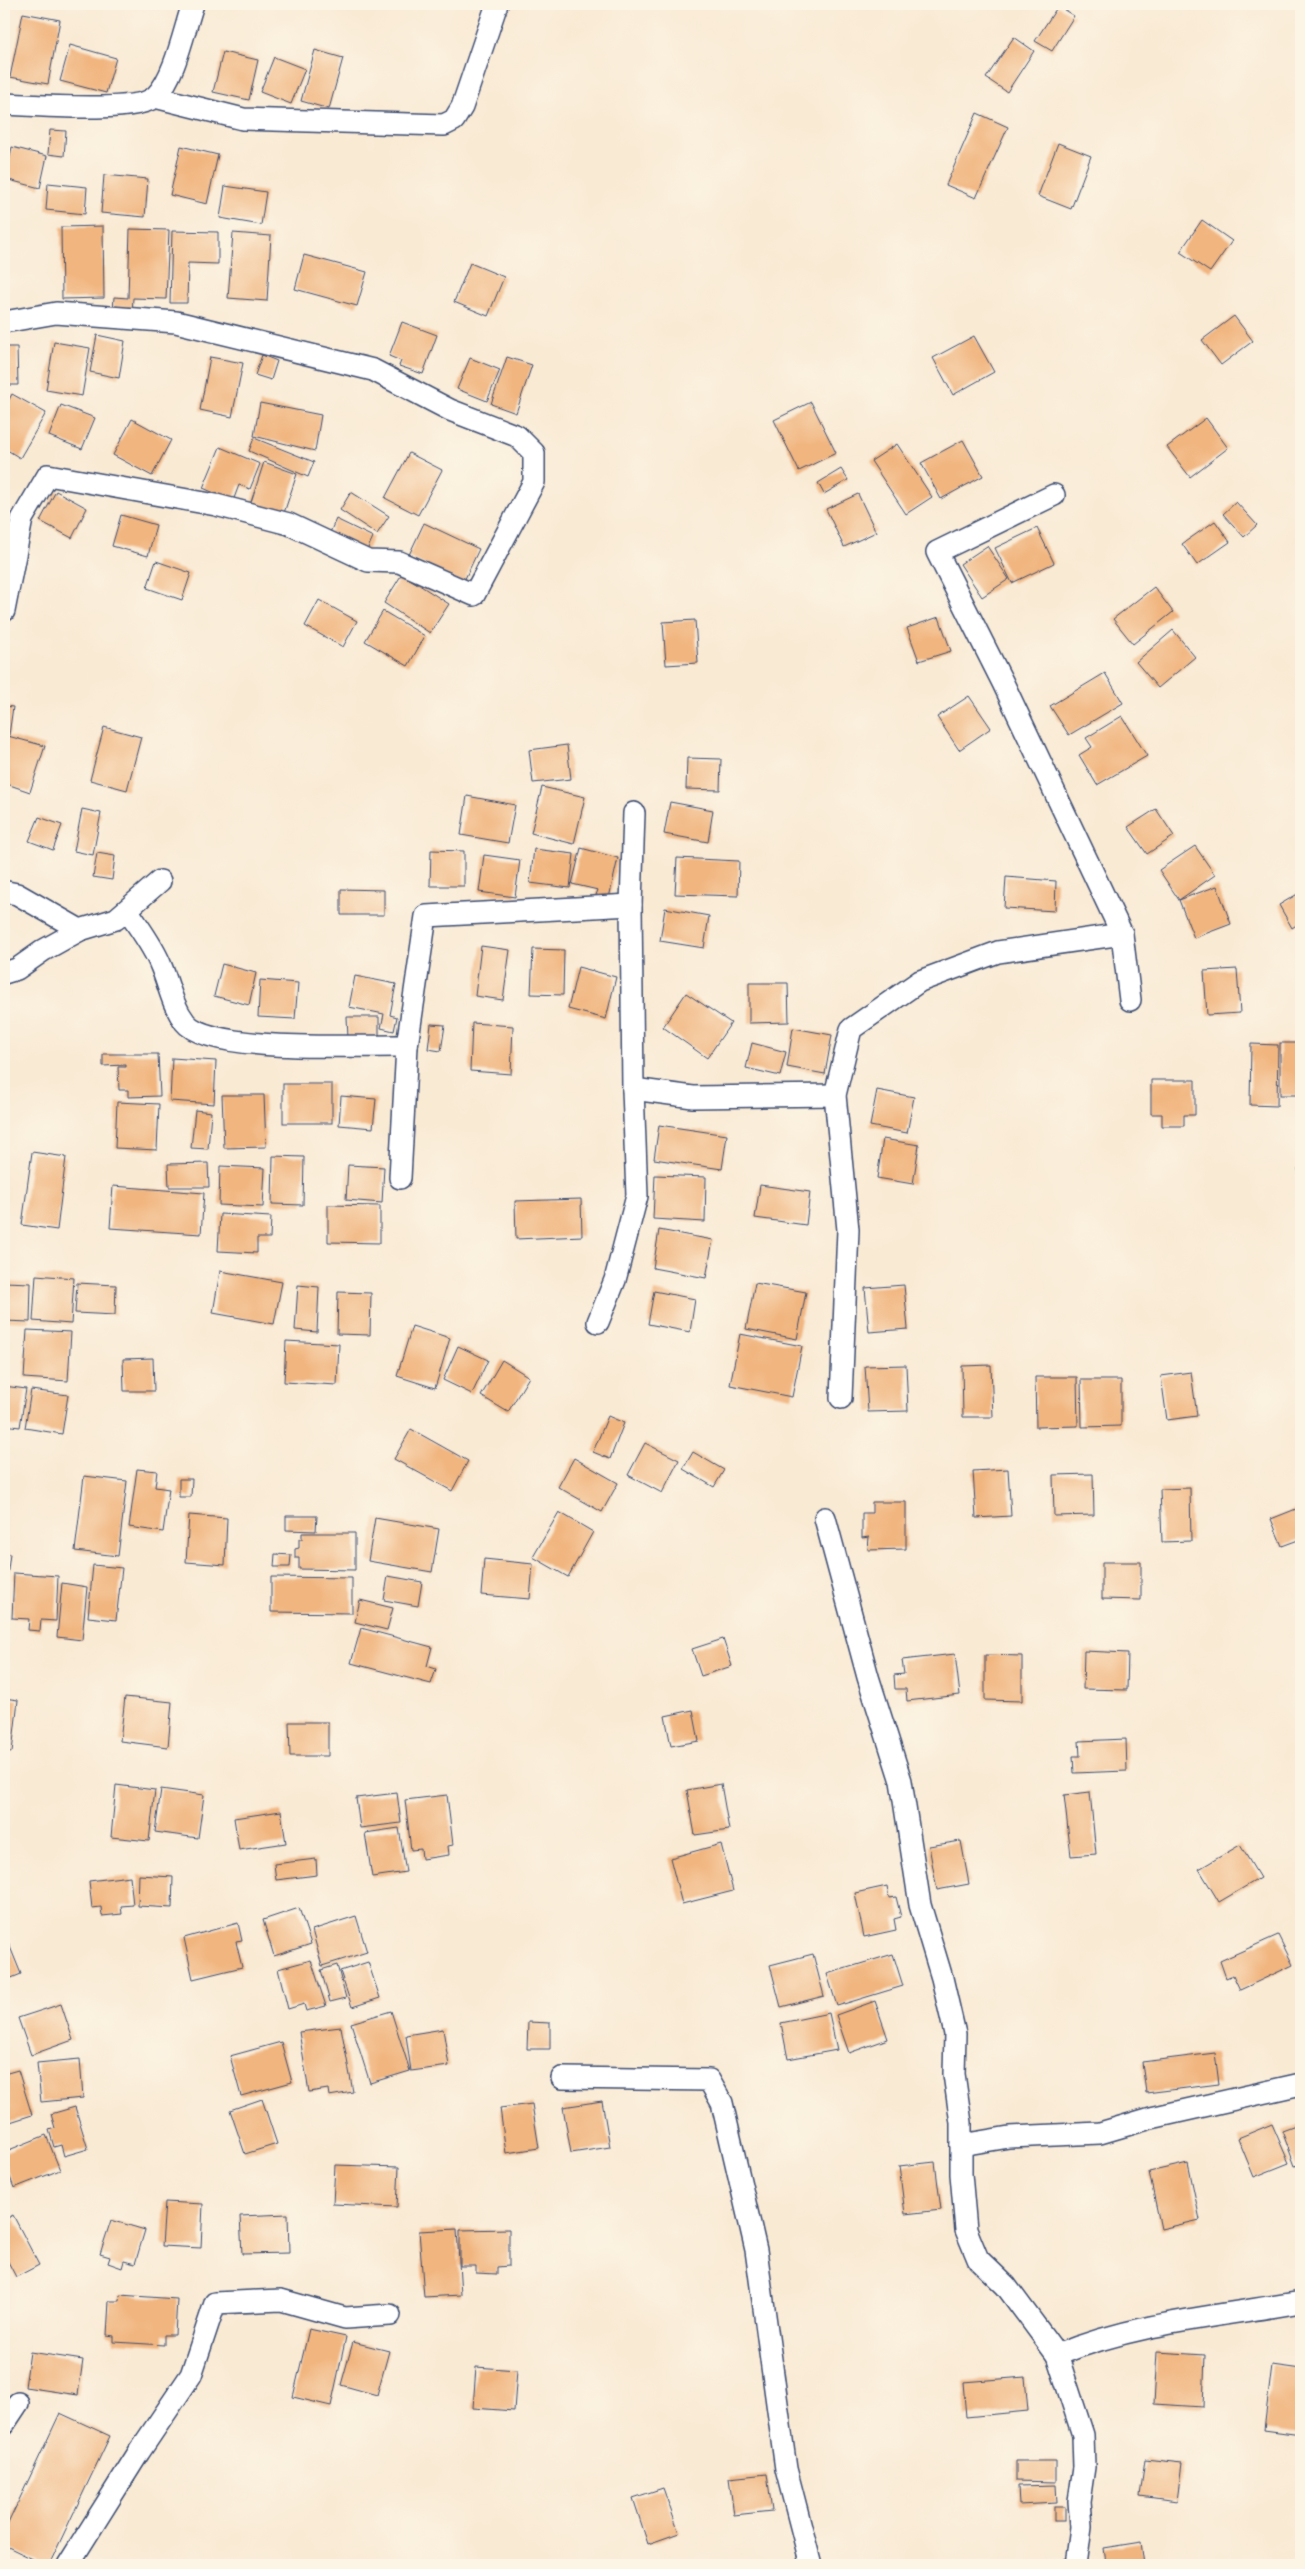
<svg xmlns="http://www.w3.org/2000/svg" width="1305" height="2569" viewBox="0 0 1305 2569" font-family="'Gochi Hand',sans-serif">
<rect width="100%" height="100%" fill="#fcf5e5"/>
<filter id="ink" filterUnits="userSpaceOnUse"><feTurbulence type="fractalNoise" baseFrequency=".02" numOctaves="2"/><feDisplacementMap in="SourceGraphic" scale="10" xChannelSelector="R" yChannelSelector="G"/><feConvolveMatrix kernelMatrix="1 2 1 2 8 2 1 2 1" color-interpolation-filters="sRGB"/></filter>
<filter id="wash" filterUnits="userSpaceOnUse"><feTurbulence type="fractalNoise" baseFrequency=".0096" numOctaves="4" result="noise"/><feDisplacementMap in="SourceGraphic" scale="20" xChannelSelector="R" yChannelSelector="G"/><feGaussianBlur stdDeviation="1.12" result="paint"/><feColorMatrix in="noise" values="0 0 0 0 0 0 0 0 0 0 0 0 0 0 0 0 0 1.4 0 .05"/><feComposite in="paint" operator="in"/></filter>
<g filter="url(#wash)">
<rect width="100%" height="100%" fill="#f9ead4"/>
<g id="blocks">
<g fill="#f1b57f">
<polygon points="136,4 160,4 159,9"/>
<polygon points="1058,6 1074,16 1052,51 1035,41"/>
<polygon points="23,13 60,20 48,84 10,77"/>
<polygon points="1014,37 1034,51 1007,92 986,78"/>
<polygon points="70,45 116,58 106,93 60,81"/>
<polygon points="315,50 343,58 329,109 301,101"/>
<polygon points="223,52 258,60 249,100 213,92"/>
<polygon points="274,57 305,69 291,104 260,92"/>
<polygon points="977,113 1008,127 976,198 946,185"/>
<polygon points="50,130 66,131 64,156 48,154"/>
<polygon points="1058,143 1091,156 1071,209 1038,196"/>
<polygon points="181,146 218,155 207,204 170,195"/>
<polygon points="12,147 47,156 40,188 5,179"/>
<polygon points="104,175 148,179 145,217 101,213"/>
<polygon points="48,183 87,187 85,214 46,210"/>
<polygon points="225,186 266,192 261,225 220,218"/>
<polygon points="1202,220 1232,241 1210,272 1180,252"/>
<polygon points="103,226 104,298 62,299 61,227"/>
<polygon points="130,229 169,230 166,299 133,298 132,312 113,310 114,297 128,298"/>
<polygon points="172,231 218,232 218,264 188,263 187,303 170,303"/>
<polygon points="233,233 271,236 267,301 228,298"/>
<polygon points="304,255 367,272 357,306 295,289"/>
<polygon points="470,263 504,277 488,316 454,302"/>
<polygon points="1234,316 1253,341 1221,365 1202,340"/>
<polygon points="402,322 437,335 423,374 399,366 401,361 389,356"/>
<polygon points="97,335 125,341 119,378 90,372"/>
<polygon points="974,336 994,372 953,395 933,358"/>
<polygon points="54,342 90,348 82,396 46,390"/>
<polygon points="4,347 17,347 18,385 4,385"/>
<polygon points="262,355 277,361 271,380 255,375"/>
<polygon points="210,357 243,363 232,417 200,410"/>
<polygon points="507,357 532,365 516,413 491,404"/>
<polygon points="470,358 500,370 487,401 457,389"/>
<polygon points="12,394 46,413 20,458 4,448 4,409"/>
<polygon points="811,402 836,453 799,471 774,420"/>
<polygon points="260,403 321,415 315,451 254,436"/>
<polygon points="61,405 95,418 82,449 49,436"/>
<polygon points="1206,418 1228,448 1190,477 1167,447"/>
<polygon points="132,419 171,440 152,476 113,455"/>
<polygon points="254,438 314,462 308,477 249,451"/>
<polygon points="963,440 983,476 941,499 921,463"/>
<polygon points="897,444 932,497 906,514 871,461"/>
<polygon points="220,447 260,464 250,489 239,485 233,501 203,488"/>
<polygon points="409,453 442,470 418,515 385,498"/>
<polygon points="264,462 297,474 284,513 251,502"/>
<polygon points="841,469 848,480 824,494 818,483"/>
<polygon points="56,491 87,508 72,538 40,521"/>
<polygon points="351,492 389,516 377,534 340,510"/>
<polygon points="858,494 876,532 844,547 826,509"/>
<polygon points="1236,502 1257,525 1244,537 1223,514"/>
<polygon points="121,515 156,525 148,556 112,546"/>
<polygon points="336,519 373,537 365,555 328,537"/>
<polygon points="1215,521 1230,542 1197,565 1182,544"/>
<polygon points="424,523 479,549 463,583 408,557"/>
<polygon points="1037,528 1054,563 1012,583 995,548"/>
<polygon points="987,546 1009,579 982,597 960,564"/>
<polygon points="156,561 191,573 182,600 147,588"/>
<polygon points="402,574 449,604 430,633 384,603"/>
<polygon points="1154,587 1173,612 1133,644 1113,619"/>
<polygon points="319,600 357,621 343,647 305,626"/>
<polygon points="383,611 425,636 408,666 365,641"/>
<polygon points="939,617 951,651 919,661 907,628"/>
<polygon points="695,620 698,663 666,665 663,622"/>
<polygon points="1173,630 1195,657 1158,688 1136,662"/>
<polygon points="1105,673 1123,703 1069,735 1050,706"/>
<polygon points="969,696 991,728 959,750 937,717"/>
<polygon points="4,706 13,707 9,735 4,734"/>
<polygon points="1122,716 1147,756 1097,785 1079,755 1092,747 1086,738"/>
<polygon points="104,727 141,737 127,790 90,780"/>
<polygon points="4,735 45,746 30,792 4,783"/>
<polygon points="567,745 571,779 533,783 529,750"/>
<polygon points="687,758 721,759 720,790 686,789"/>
<polygon points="542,787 585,797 574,844 531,833"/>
<polygon points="467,796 515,805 508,843 461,835"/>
<polygon points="670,802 713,810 708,842 664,834"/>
<polygon points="82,809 101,813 93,855 74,851"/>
<polygon points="1156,809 1174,836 1147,854 1128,827"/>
<polygon points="39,817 62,825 53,850 29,841"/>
<polygon points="1195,846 1215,875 1179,900 1159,870"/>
<polygon points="581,848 618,858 609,898 596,895 598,890 572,884"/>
<polygon points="534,849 574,854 570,888 530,883"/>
<polygon points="431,850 464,851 464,886 430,886"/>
<polygon points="97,853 115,856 112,880 93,877"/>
<polygon points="484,855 520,860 515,897 479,892"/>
<polygon points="677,858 739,861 738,896 675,894"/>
<polygon points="1006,877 1056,881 1055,911 1004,908"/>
<polygon points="1217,886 1231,924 1194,938 1179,900"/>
<polygon points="341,889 384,890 384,915 341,915"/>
<polygon points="1301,892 1301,922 1292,928 1279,905"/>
<polygon points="665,908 709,916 704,948 660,941"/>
<polygon points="481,946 510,950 503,1000 475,996"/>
<polygon points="533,949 564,950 563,995 531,994"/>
<polygon points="222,964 256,973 249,1005 214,996"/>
<polygon points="578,967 616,977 606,1019 568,1009"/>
<polygon points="1237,969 1240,1013 1207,1015 1204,971"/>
<polygon points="355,976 396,984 390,1015 397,1017 394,1031 381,1028 384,1014 349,1007"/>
<polygon points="260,980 298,983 295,1019 258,1017"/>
<polygon points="749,983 788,983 789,1022 749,1023"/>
<polygon points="686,993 731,1023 707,1058 663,1027"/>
<polygon points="347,1017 379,1017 379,1037 348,1038"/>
<polygon points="472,1023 513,1026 511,1074 470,1071"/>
<polygon points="431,1024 445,1025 441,1051 428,1049"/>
<polygon points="793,1028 832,1035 825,1074 787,1067"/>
<polygon points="752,1043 786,1052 780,1076 746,1068"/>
<rect x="1280" y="1043" width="21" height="52"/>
<polygon points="1251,1044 1278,1045 1277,1106 1250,1105"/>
<polygon points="103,1054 158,1054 160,1096 128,1097 128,1090 119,1090 118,1067 126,1067 126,1065 103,1066"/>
<polygon points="172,1058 216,1061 214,1104 170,1101"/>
<polygon points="1151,1080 1195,1080 1195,1115 1184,1115 1184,1126 1162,1126 1162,1114 1151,1114"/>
<rect x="283" y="1084" width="49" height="39"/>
<polygon points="877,1090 914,1097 907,1133 870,1126"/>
<polygon points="222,1095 264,1095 266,1147 224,1148"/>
<polygon points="341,1096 376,1099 373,1128 339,1125"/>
<polygon points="117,1102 159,1104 157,1150 115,1148"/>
<polygon points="195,1110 211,1112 208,1149 191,1148"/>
<polygon points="659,1125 727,1135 722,1169 654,1159"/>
<polygon points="883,1139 919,1145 913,1184 877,1178"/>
<polygon points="32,1152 66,1157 57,1230 22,1225"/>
<polygon points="273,1156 304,1157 303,1205 272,1204"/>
<polygon points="208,1163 209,1187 169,1187 168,1164"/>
<polygon points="348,1165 384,1167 382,1203 346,1200"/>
<polygon points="220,1166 265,1168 263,1207 219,1205"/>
<polygon points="1298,1168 1301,1168 1301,1188 1300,1188"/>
<polygon points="655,1175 706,1177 705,1222 653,1219"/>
<polygon points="760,1185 810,1192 806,1225 755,1218"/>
<polygon points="113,1186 204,1193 201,1234 110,1228"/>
<polygon points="581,1199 582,1236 516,1239 515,1201"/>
<polygon points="328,1205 380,1206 380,1243 328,1242"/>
<polygon points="220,1214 271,1217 270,1238 257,1238 257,1253 218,1251"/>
<polygon points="659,1230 713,1240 706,1278 653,1268"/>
<polygon points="220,1271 282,1282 274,1324 213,1313"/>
<polygon points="36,1275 74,1278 71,1324 33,1321"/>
<polygon points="4,1282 31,1283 30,1322 4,1321"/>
<polygon points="77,1283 116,1285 115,1315 75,1313"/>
<polygon points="755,1283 806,1292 797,1339 746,1329"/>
<polygon points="298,1285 319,1287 317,1332 295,1330"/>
<polygon points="904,1285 908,1329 869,1332 865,1288"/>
<polygon points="654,1291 695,1299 690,1332 648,1324"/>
<polygon points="338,1292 371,1293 370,1335 337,1334"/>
<polygon points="412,1326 450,1338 435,1388 397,1376"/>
<polygon points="27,1330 71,1332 68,1381 24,1378"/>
<polygon points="740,1334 802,1346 792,1397 730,1385"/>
<polygon points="286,1341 339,1344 337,1385 284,1382"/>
<polygon points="458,1346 488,1360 472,1394 443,1380"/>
<polygon points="153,1358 154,1391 124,1391 123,1359"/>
<polygon points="502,1360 529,1377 508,1412 481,1396"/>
<polygon points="906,1365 908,1411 868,1412 865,1366"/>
<polygon points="991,1365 993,1417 963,1417 962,1366"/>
<polygon points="1191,1372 1197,1416 1167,1420 1161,1376"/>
<polygon points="1035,1377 1077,1377 1078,1426 1036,1427"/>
<polygon points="1081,1380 1121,1380 1121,1426 1082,1427"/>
<polygon points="4,1386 26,1389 20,1427 4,1425"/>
<polygon points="31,1390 68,1395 62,1434 25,1428"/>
<polygon points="608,1416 624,1423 610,1459 593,1452"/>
<polygon points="411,1429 468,1461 452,1491 394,1459"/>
<polygon points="645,1443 679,1460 662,1493 628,1475"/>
<polygon points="693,1452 724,1470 714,1487 683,1469"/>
<polygon points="574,1458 618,1483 602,1512 558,1487"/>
<polygon points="137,1469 157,1471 155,1487 169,1489 163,1532 129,1527"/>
<polygon points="1008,1469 1011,1516 976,1518 973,1471"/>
<polygon points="1093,1474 1094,1515 1054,1516 1053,1475"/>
<polygon points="84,1476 127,1481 118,1556 75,1551"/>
<polygon points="179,1479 192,1479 191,1497 179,1497"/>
<polygon points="1190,1488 1191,1541 1162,1542 1160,1489"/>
<polygon points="872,1502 906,1502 906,1549 868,1550 869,1537 862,1538 862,1513 872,1513"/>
<polygon points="1301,1507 1301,1539 1282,1546 1271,1519"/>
<polygon points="559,1512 593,1532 568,1577 533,1557"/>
<polygon points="189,1515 227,1518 225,1565 186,1562"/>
<polygon points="286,1516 317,1516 316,1531 286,1530"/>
<polygon points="375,1518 439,1529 432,1572 368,1561"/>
<polygon points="302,1533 355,1533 355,1570 299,1569 299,1558 295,1558 295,1549 299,1548 299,1539 302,1539"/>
<polygon points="4,1554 10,1554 5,1593 4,1593"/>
<polygon points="275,1554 291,1555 290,1567 274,1567"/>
<polygon points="484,1559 533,1564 530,1599 481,1595"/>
<polygon points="1102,1562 1141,1562 1141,1600 1102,1599"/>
<polygon points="93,1565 122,1568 116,1620 88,1617"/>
<polygon points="14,1573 58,1576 56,1621 41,1620 40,1631 28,1630 29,1619 12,1618"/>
<polygon points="388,1576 422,1582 418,1606 384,1600"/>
<polygon points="271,1577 352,1578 352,1613 271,1612"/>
<polygon points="62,1583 87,1587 82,1640 57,1637"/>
<polygon points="360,1600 393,1608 387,1630 355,1622"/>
<polygon points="361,1628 432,1647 427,1666 436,1669 431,1684 351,1663"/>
<polygon points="723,1639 732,1666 701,1676 692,1649"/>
<polygon points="1084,1651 1128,1653 1127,1690 1083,1689"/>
<polygon points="955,1654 960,1695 907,1701 906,1689 895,1689 894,1675 904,1674 902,1660"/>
<polygon points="985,1655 1022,1656 1022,1701 985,1700"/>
<polygon points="125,1697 172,1702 168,1747 120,1741"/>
<polygon points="4,1698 18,1700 12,1752 4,1751"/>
<polygon points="693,1710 699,1741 671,1746 665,1716"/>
<polygon points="289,1722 328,1722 328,1756 290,1756"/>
<polygon points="1126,1739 1127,1771 1074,1773 1073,1756 1080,1756 1079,1741"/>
<polygon points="721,1784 729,1830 695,1835 687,1790"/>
<polygon points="116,1785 155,1790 149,1841 111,1837"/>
<polygon points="161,1789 204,1795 198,1838 155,1832"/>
<polygon points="1090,1792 1096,1854 1071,1856 1064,1795"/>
<polygon points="397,1793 401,1823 360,1828 356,1798"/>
<polygon points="447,1795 453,1845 448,1846 449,1855 422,1859 421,1849 411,1850 405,1800"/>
<polygon points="281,1811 286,1843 239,1850 234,1818"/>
<polygon points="399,1828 406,1872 372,1877 365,1833"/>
<polygon points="961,1841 969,1884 937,1890 929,1846"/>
<polygon points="721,1844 733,1891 682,1904 670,1858"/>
<polygon points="1240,1845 1260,1878 1219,1902 1199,1869"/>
<polygon points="316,1859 317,1875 276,1880 274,1864"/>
<polygon points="139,1875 173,1877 172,1908 138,1906"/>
<polygon points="130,1876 133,1905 121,1906 122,1914 102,1916 101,1907 92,1908 89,1881"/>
<polygon points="887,1886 889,1898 896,1897 901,1917 894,1919 896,1930 864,1937 855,1893"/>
<polygon points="299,1908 311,1944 274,1956 263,1920"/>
<polygon points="356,1916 367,1952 322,1966 312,1930"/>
<polygon points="238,1923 242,1941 236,1942 242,1967 193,1979 184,1938"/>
<polygon points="4,1932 21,1974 4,1981"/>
<polygon points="1278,1935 1293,1965 1240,1990 1233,1975 1226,1978 1220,1961"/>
<polygon points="813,1954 824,1996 781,2007 770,1965"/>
<polygon points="893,1954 903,1986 837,2006 827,1974"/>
<polygon points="311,1960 326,2006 306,2011 304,2004 288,2009 278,1969"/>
<polygon points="368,1962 380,1998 352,2007 340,1971"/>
<polygon points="337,1965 346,1998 330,2002 321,1970"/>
<polygon points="875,2001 888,2039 849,2053 836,2015"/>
<polygon points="61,2004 73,2040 31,2055 18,2018"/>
<polygon points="391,2011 410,2071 370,2083 351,2023"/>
<polygon points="829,2013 837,2050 788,2059 781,2023"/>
<polygon points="528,2022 550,2023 550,2049 527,2049"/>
<polygon points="341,2027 353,2092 329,2096 328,2089 309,2092 299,2032"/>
<polygon points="443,2029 449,2066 411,2071 406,2035"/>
<polygon points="281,2042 292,2082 241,2096 230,2056"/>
<polygon points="1215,2053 1219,2084 1146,2093 1142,2062"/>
<polygon points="80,2059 83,2098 41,2102 37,2063"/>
<polygon points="18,2070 32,2115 4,2124 4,2074"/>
<polygon points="262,2099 277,2144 245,2154 230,2110"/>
<polygon points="602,2101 610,2147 571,2153 563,2107"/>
<polygon points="532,2104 539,2148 506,2153 500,2108"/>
<polygon points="75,2107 88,2149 64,2156 61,2145 54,2147 49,2130 55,2128 51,2114"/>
<polygon points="1272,2124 1289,2163 1254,2177 1238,2138"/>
<polygon points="1301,2124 1301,2164 1295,2166 1282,2131"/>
<polygon points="46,2135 60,2170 14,2188 4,2161 4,2152"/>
<polygon points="935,2162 941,2210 905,2214 899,2166"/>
<polygon points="1188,2163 1200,2220 1161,2229 1149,2172"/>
<polygon points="335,2165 399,2167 397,2207 333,2204"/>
<polygon points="165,2202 203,2204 201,2248 162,2246"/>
<polygon points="288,2214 289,2253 242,2254 240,2216"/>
<polygon points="13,2215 39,2265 16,2277 4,2254 4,2220"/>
<polygon points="111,2220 145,2230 135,2264 124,2261 122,2268 108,2263 110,2257 100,2254"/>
<polygon points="457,2229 461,2295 424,2297 419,2231"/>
<polygon points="509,2229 509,2266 497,2267 497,2274 476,2273 476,2266 460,2266 460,2230"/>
<polygon points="120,2295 177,2299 175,2335 164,2335 164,2345 114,2342 114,2336 107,2335 109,2301 119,2301"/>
<polygon points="309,2329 346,2337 331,2406 293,2397"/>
<polygon points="353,2342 389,2351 377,2395 341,2385"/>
<polygon points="30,2352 83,2360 78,2395 25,2387"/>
<polygon points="1157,2352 1205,2355 1203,2407 1154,2404"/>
<polygon points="1272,2365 1301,2369 1301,2435 1264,2430"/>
<polygon points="476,2367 517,2370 514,2411 473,2408"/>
<polygon points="1025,2377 1028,2411 966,2417 963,2382"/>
<polygon points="60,2413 110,2436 49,2565 45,2565 4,2545 4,2532"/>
<polygon points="1145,2459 1182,2463 1177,2501 1140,2496"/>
<polygon points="1016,2461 1056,2461 1056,2482 1016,2481"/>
<polygon points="767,2474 772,2511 734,2515 729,2478"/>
<polygon points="1056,2485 1057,2503 1019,2505 1018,2486"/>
<polygon points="663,2488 679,2533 648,2544 633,2498"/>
<rect x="1054" y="2507" width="11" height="14"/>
<polygon points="1141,2542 1144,2565 1097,2565 1097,2563 1105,2563 1103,2548"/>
</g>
</g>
</g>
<g filter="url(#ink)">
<use href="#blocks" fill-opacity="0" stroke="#3c4b70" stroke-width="1"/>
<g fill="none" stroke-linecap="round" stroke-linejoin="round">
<defs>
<g id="minor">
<polyline points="155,97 243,119 444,125 454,120 462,107 497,4"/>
<path d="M4 104C31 105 139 114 156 96 175 77 184 30 193 4"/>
<polyline points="4,322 56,313 176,322 373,370 450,410 517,436 534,453 534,482 474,595 399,562 368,561 289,524 216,505 48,475 22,519 4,611"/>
<polyline points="1054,495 937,552 1003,683 1122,934 1130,1000"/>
<polyline points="7,892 17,894 80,930"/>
<path d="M128 911C139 928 154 947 161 966 169 985 172 1005 185 1022 209 1054 363 1045 407 1046"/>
<polyline points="4,973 17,969 44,950 80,930 116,919 160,881"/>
<polyline points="633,1089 693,1097 835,1095"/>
<polyline points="400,1178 407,1046 426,916 631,905"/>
<polyline points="598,1322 615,1280 637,1196 633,1089 631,905 634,813"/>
<polyline points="841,1398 848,1230 835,1095 851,1029 920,981 998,952 1122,934"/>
<polyline points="825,1518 868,1677 901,1781 920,1905 942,1978 955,2034 954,2074 961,2123 961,2174 966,2230 978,2259 1006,2286 1057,2355 1083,2435 1084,2467 1079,2501 1081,2527 1076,2565"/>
<polyline points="562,2078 709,2080 722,2103 756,2250 786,2469 811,2565"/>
<polyline points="961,2145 1009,2137 1100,2133 1151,2118 1301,2084"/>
<path d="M1057 2355C1135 2323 1219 2316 1301 2302"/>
<polyline points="4,2424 18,2403"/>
<polyline points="68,2565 139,2452 191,2375 215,2303 281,2300 345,2318 390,2315"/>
</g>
</defs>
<use href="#minor" stroke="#3c4b70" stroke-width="24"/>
<use href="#minor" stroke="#fff" stroke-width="21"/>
</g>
</g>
<rect width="1305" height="2569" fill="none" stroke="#fcf5e5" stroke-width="20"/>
</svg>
